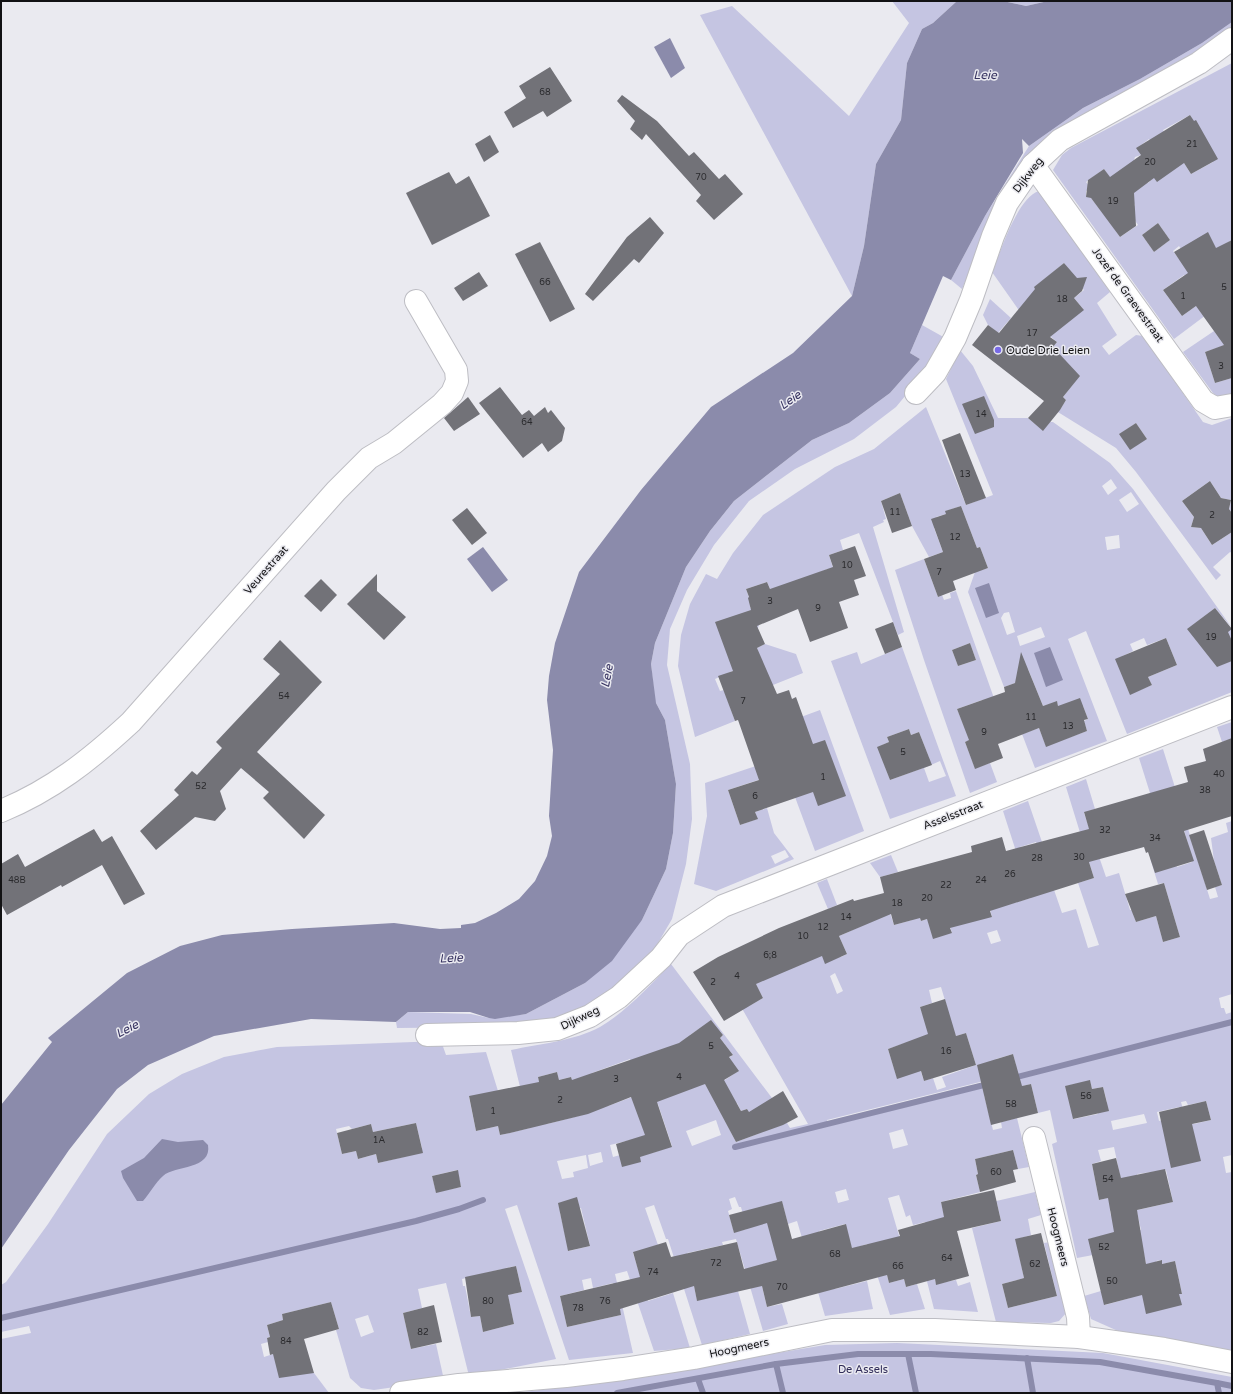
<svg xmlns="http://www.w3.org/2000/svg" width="1233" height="1394" viewBox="0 0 1233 1394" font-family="'Varela Round',sans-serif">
<rect width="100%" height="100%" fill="#eaeaf0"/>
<g fill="#c5c5e2" fill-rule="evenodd">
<polygon points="892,1 957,1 933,23 922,29 907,63 901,120 876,164 864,246 852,296 700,15 732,6 849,116 909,23"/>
<polygon points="1003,1 1048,1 1026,6"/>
<polygon points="1232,22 1232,31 1069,127 996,208 962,289 951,280 985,216 1029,146 1083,108 1140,79 1202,43"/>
<path d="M1232 63V240L1227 243 1229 344 1205 352 1215 383 1232 378V398L1221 399 1213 393 1183 352 1214 331 1218 336 1210 312 1174 339 1053 170 1062 155 1071 148ZM1190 115 1213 162 1191 174 1163 130ZM1149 139 1167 164 1148 183 1134 160 1135 157 1141 155 1137 148ZM1104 169 1116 189 1122 185 1135 205 1130 213 1138 225 1120 237 1105 215H1104L1091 198 1086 195V191L1091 189 1086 182ZM1158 223 1170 240 1154 252 1142 235ZM1179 246 1185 255 1179 259 1173 251ZM1184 275 1203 301 1182 316 1163 290Z"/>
<path d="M1039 191 1110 292 1097 303 1117 335 1102 346 1109 355 1136 335 1143 336 1203 422 1212 425 1232 418V513L1229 509 1231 500 1221 498 1210 481 1182 501 1194 517 1191 527 1201 528 1212 545 1232 532V553L1230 552 1213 567 1221 575 1216 580 1136 472 1116 448 1053 409H1060L1066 400 1063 397 1074 383 1046 356 1057 342 1018 309 992 272C1001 251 1017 198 1039 191ZM1064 263 1075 279 1081 278 1085 281 1082 288 1084 290 1074 298 1084 310 1045 279ZM1136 423 1147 439 1120 434Z"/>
<polygon points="990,299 1011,318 998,333 988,325 983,315"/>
<polygon points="922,325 947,339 925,372 896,407 854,439 795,469 749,501 714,545 687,590 670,629 667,665 690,764 692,819 686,864 672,919 654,950 594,1006 555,1021 494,1027 397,1028 396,1022 408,1012 471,1014 489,1018 526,1014 585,983 642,920 666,869 673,833 676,784 665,720 655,701 651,664 655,643 686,567 710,531 734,501 812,440 849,423 890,393 920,359 910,353"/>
<path d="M960 350 973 366 998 418H1028L1043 430 1050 422H1053L1110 463 1133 489 1232 628V641L1226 633 1232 628 1215 608 1188 629 1232 661V692L1127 734 1086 631 1068 639 1107 741 1035 768 1022 734 1039 728 1046 746 1087 731 1084 721 1088 719 1083 706H1058L1057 702 1043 706 1028 669 1015 683 1004 687 968 592 975 572 988 568 980 547 977 548 961 506 946 511V514L936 517 939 527 934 528 943 552 929 557 912 526 900 493 881 501 886 519 883 520 884 522 873 527 904 632 898 635 859 533 840 540 843 550 829 555 835 574 830 576 827 569 774 597 767 582 746 589 752 606 750 607 759 625 758 628 739 636 758 652 757 648 765 644 796 654 803 673 768 687 782 724 820 710 864 831 815 851 795 797 773 775 728 790 740 825 757 819 755 812 767 808 774 833 794 859 716 891 694 884 707 816 705 783 780 758 741 667 715 679 720 691 724 690 735 721 695 737 678 666 681 635 690 604 706 574 717 579 733 553 763 515 835 467 874 449 926 407 966 505 993 495 946 379ZM1111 479 1117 488 1108 495 1102 486ZM1131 492 1139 504 1127 512 1119 500ZM1119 535 1120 548 1107 550 1105 537ZM1009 612 1015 632 1007 635 1001 618 1004 613ZM1041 627 1045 637 1020 646 1017 636ZM1144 638 1147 645 1166 638 1177 665 1148 677 1152 685 1130 694 1125 683 1133 680 1123 656 1133 651 1130 644ZM785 850 789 857 775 864 771 856Z"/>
<path d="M924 559 938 597 942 595 944 600 951 598 950 593 956 591 995 701 982 700 957 709 964 726 976 738 965 742 975 768 990 763 997 782 970 793 924 660 895 570ZM970 643 976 660 958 666 952 650Z"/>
<path d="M902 647 956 796 890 819 831 661 857 652 861 664ZM909 729 911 735 919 732 929 758 921 761 923 768 890 780 878 747 889 742 887 737ZM940 761 946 776 929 782 924 768Z"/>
<polygon points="1232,722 1232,739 1222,742 1217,727"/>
<path d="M1163 749 1210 899 1218 897 1215 887 1222 885 1214 861 1211 838 1228 832 1226 823 1232 821V994L1219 998 1221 1008H1224L1226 1014 1232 1012V1155L1223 1157 1226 1173 1232 1172V1352L1207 1346 1118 1331 1091 1319 1084 1296 1101 1291 1105 1305 1130 1298 1114 1233 1089 1239 1093 1255 1077 1258 1052 1144 1057 1142 1050 1110 1038 1113 1031 1084 984 1095 993 1130 1002 1128 1001 1122 1017 1118 1029 1167 1018 1169 1013 1150 975 1159 978 1174 976 1175 980 1192 941 1202 948 1231 925 1237 936 1284 956 1280 958 1286 970 1282 978 1312 934 1309 915 1234 928 1230 925 1222 913 1225 910 1215 906 1217 899 1195 888 1198 900 1239 881 1253 889 1283 904 1279 906 1287 917 1284 925 1309 890 1315 867 1244 852 1249 845 1224 819 1231 835 1289 867 1281 873 1309 825 1316 797 1221 788 1224 782 1202 777 1260 757 1266 767 1307 782 1304 788 1324 763 1331 736 1239 722 1242 723 1245 687 1253 697 1300 738 1291 750 1334 702 1345 668 1239H666L654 1205 645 1208 658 1245 633 1253 648 1301 673 1293 690 1348 654 1351 627 1271 615 1274 633 1353 569 1360 517 1205 505 1209 556 1359 469 1376 446 1283 418 1289 422 1308 403 1313 411 1349 436 1344 444 1380 374 1390 361 1388 350 1378 336 1330 339 1329 331 1302 282 1314 283 1320 267 1325 270 1337 267 1338 268 1342 261 1344 264 1357 273 1354 314 1373 329 1393H1V1339L31 1333 29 1326 1 1332V1285L6 1282 48 1224 107 1134 149 1094 182 1074 224 1057 277 1047 441 1041 446 1055 486 1052 498 1091 469 1097 476 1131 498 1126 500 1135 530 1128 511 1050C539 1044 574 1041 600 1027 627 1011 649 986 671 964L772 1098 790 1128 808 1124 736 998 749 1006 763 998 754 981 803 964 802 960 820 953 841 957 847 954 839 936C857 929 873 919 890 913L894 925 912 920 910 886 921 921 927 919 952 933 945 910 992 917 984 886 1010 904 1031 898 1003 811 1028 801 1043 845 1038 847 1036 842 1020 847 1053 887 1062 913 1076 909 1088 948 1099 945 1078 883 1094 878 1066 787 1086 779 1095 809 1084 813 1106 877 1119 873 1130 910H1132L1136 922 1156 916 1163 942 1180 937 1164 883 1158 884 1150 858 1172 851 1177 867 1192 862 1188 847H1189L1181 820 1150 793 1139 758ZM997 930 1001 941 991 944 987 933ZM835 973 843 991 837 994 830 976ZM941 987 947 1007 923 1015 920 1007 932 1003 929 990ZM699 1029 717 1033 720 1031 723 1035 720 1038 733 1055 713 1069 690 1035ZM966 1033 976 1065 942 1077 946 1087 937 1090 933 1078 924 1081 918 1063 955 1034 956 1036ZM905 1043 897 1078 888 1049ZM1013 1054 1016 1065 999 1071 996 1059ZM630 1059 643 1093 608 1106 596 1087 592 1073ZM738 1071 725 1080 719 1072ZM557 1072 559 1080 571 1077 582 1115 547 1124 538 1077ZM1000 1077 1002 1083 829 1126 827 1120ZM1090 1081 1092 1089 1103 1087 1107 1102 1096 1105 1098 1114 1074 1119 1066 1086ZM1186 1101 1188 1105 1206 1101 1211 1120 1194 1124 1186 1120 1181 1102ZM737 1103 741 1111 747 1109 760 1133 736 1142 720 1111ZM658 1104 672 1146 652 1153 644 1108ZM1179 1107 1181 1115 1159 1121 1157 1112ZM1144 1114 1147 1123 1113 1130 1111 1121ZM716 1120 721 1135 692 1146 686 1131ZM416 1123 422 1148 403 1153V1157L378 1163 376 1154 358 1159 356 1151 342 1154 336 1129 349 1126 352 1129 371 1124 373 1132ZM903 1129 908 1145 893 1149 889 1133ZM635 1139 638 1150 613 1157 610 1145ZM1114 1147 1124 1194 1099 1200 1092 1164 1101 1161 1098 1150ZM601 1152 603 1162 590 1166 588 1155ZM586 1155 588 1168 573 1172 574 1177 562 1179 557 1161ZM457 1170 461 1187 436 1192 432 1176ZM1166 1170 1173 1202 1111 1216 1110 1211 1118 1210 1138 1179 1137 1174ZM846 1189 849 1200 838 1203 835 1192ZM735 1197 739 1207H741L747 1229 734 1232 728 1211 732 1209 729 1199ZM581 1208 590 1246 569 1251 560 1213ZM1137 1212 1141 1230 1136 1231 1141 1240 1146 1263 1145 1264 1157 1265 1156 1261 1161 1260 1162 1264 1175 1261 1182 1294H1179L1133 1266ZM516 1266 522 1292 513 1294 506 1268ZM502 1269 514 1324 483 1332 480 1316 471 1317 465 1286H463L462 1279ZM591 1278 593 1288 613 1283 621 1315 567 1327 560 1296 584 1290 582 1280ZM368 1315 374 1332 361 1337 355 1319Z"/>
<polygon points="891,855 898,872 880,877 870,863"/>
<polygon points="827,879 837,905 828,909 817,883"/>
<polygon points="1035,1192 1041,1215 1028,1219 1031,1235 1018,1239 1018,1250 1024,1278 1002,1284 1008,1308 1057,1296 1044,1243 1050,1242 1067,1312 1059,1321 1051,1323 996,1322 972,1228 1001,1221 997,1203 966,1208"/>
<polygon points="897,1343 1103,1353 1232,1377 1232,1393 516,1393 595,1383 825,1345"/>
</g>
<g fill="#8b8bab">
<polygon points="957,1 1003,1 1026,6 1048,1 1232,1 1232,22 1202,43 1140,79 1083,108 1029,146 1022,139 1023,153 985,216 951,280 943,276 910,353 920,359 890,393 849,423 812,440 734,501 710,531 686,567 655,643 651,664 656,703 665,720 676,784 673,833 666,869 642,920 612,961 585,983 526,1014 495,1019 489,1018 470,1012 408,1012 396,1022 311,1019 242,1031 214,1036 148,1065 117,1089 69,1150 1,1249 1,1105 52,1042 48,1038 127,973 180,946 222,935 292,929 394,923 440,929 461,928 461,925 475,923 496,913 519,899 535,881 547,856 552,836 549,816 553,750 547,700 549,676 555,643 579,572 641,490 711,407 793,353 852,296 864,246 876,164 901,120 907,63 922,29 933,23"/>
<polygon points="670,38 685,68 671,78 654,47"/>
<polygon points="483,547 508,580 492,592 467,559"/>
<polygon points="989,583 999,613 986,618 975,588"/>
<polygon points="1050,647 1063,680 1046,687 1034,653"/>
<path d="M162 1139 178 1142 203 1140 208 1145C212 1170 175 1165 163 1176 155 1183 150 1193 143 1201H137L123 1178 121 1171 144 1158Z"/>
</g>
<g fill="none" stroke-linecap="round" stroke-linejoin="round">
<g stroke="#8b8bab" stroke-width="6">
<polyline points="1013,1078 1232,1022"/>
<polyline points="735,1147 988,1084"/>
<polyline points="1,1318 416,1221 459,1209 483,1200"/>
<polyline points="908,1354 916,1393"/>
<polyline points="1027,1358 1033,1393"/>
<polyline points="776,1364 783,1393"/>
<polyline points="698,1379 703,1393"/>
<polyline points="1217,1383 1232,1386"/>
<polyline points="617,1393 776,1364 858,1354 931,1354 1100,1362 1217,1383 1219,1393"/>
</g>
</g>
<g fill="#727278">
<polygon points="550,67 572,101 547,117 543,111 513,128 504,112 526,98 519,86"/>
<polygon points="622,95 657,121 689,156 694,152 719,179 725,174 743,194 714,220 696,201 701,195 646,134 642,140 630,129 635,121 617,101"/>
<polygon points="1190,115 1194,121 1196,120 1218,159 1191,174 1184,163 1157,182 1154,178 1134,193 1136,226 1120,237 1091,198 1086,197 1088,180 1104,169 1110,177 1141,155 1136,148"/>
<polygon points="490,135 499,152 484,162 475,144"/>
<polygon points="449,172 456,184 469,176 490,216 432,245 406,193"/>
<polygon points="650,217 664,233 639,263 634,259 593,301 585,294 627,237"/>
<polygon points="1158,223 1170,240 1154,252 1142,235"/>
<polygon points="1208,232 1216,248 1232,240 1232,378 1215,383 1205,352 1224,345 1196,306 1182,316 1163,290 1188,273 1174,252"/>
<polygon points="540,242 575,309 550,322 515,254"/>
<polygon points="1064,263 1077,278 1087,277 1082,291 1074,298 1084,310 1050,337 1057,342 1053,347 1080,376 1063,397 1066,400 1060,410 1043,431 1028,418 1044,401 972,345 988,325 999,333 1035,289 1034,287"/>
<polygon points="479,272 488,286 463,301 454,288"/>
<polygon points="500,387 522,415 529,410 534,416 545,407 548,413 551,410 565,428 562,441 548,452 542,443 523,458 479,403"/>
<polygon points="984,396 994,420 994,427 975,434 962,404"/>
<polygon points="468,397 480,414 454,431 444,418"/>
<polygon points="1136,423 1147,439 1130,450 1119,434"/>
<polygon points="960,433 986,498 966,505 942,440"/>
<polygon points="1210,481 1221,498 1231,500 1229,509 1232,513 1232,532 1212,545 1201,528 1191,527 1194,517 1182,501"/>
<polygon points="900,493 912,526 892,533 881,501"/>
<polygon points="961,506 977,548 980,547 988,568 953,581 956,590 938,597 924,559 943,552 931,519 946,514 945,511"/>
<polygon points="467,508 487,533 472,545 452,520"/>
<polygon points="855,546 866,576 854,580 859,595 839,602 848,628 810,642 798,609 757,626 765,644 757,648 777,694 789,690 792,699 796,697 813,744 825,740 846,796 818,806 813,792 755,812 758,819 740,825 728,790 759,780 738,720 735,721 718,676 733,671 715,622 751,610 748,598 749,597 746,589 767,582 770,589 833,567 829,555"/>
<polygon points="377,574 377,591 406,617 384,640 347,604"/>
<polygon points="321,579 337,595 321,612 304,596"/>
<polygon points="1215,608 1232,629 1228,632 1232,641 1232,661 1217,667 1187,629"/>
<polygon points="893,622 902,647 885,654 875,629"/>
<polygon points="1166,638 1177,665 1148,677 1152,685 1130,695 1115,659"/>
<polygon points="280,640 322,682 257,752 325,815 304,839 263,798 269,792 241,768 220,791 226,809 215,821 195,817 156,850 140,831 179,795 174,790 192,771 197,775 222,748 216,742 280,674 263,659"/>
<polygon points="970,643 976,660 958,666 952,650"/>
<polygon points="1021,652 1043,706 1057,701 1058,706 1080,698 1088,719 1084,720 1087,731 1046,747 1039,728 998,744 1003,758 975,769 965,742 969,740 957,709 1005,692 1004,687 1015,683"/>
<polygon points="909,729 911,735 919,732 932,765 890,780 877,747 889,742 887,737"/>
<polygon points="1232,738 1232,816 1184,831 1194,861 1155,873 1148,852 1146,853 1144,847 1089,862 1094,878 990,911 992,917 950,928 952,933 933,939 927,919 921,921 920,918 894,925 891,914 839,936 847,954 825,964 822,956 756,984 763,998 724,1021 693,972 718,957 779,928 853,899 854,901 884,893 880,877 972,852 971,846 1002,837 1006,851 1089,829 1084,812 1188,782 1184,767 1206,761 1203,749"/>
<polygon points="94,829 102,842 112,836 145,894 124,905 102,865 62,887 61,885 7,915 1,904 1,864 18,854 25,867"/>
<polygon points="1204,830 1222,885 1207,890 1189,835"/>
<polygon points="1164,883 1180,937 1163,942 1156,916 1136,922 1125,894"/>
<polygon points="945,999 956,1036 966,1033 976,1065 924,1081 921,1071 897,1079 888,1049 928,1034 920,1007"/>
<polygon points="711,1020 723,1035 720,1038 733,1055 729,1057 739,1071 724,1080 741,1111 747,1109 749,1112 783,1091 798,1117 783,1125 736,1142 705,1084 657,1102 672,1147 640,1157 641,1162 622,1167 616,1144 645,1135 631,1097 588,1114 510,1133 500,1135 498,1126 476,1131 469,1096 539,1082 538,1077 557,1072 559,1080 571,1077 572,1080 679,1043"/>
<polygon points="1013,1054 1022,1086 1031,1084 1038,1113 991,1125 977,1065"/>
<polygon points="1090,1080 1092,1089 1103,1087 1109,1111 1073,1119 1065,1086"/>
<polygon points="1206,1101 1211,1120 1192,1124 1201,1161 1171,1168 1159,1112"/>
<polygon points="416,1123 423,1153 378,1163 376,1154 358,1159 356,1151 342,1154 337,1133 371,1124 373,1132"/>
<polygon points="1013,1150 1018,1169 1013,1170 1016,1182 980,1192 976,1175 978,1174 975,1159"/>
<polygon points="1116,1158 1121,1178 1165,1169 1173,1202 1137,1210 1146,1264 1162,1260 1162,1264 1175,1261 1182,1294 1179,1294 1182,1305 1146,1314 1142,1295 1104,1305 1088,1239 1114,1232 1108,1198 1099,1200 1092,1164"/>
<polygon points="458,1170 461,1187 436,1193 432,1176"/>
<polygon points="994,1190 1001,1221 957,1231 969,1276 936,1285 935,1279 906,1287 904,1279 889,1283 887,1275 767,1307 762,1286 697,1301 694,1286 620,1309 621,1315 567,1327 560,1296 640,1277 633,1252 666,1242 671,1257 737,1242 744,1269 777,1260 767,1223 734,1233 729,1215 782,1201 792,1239 846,1224 852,1248 900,1236 898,1230 944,1217 941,1202"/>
<polygon points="577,1197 590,1246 568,1251 558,1203"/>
<polygon points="1041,1233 1057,1296 1008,1308 1002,1284 1024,1278 1015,1239"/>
<polygon points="516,1266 522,1292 508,1295 514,1324 483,1332 480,1316 471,1317 465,1277"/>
<polygon points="331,1302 339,1329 304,1339 314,1373 279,1378 273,1354 270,1355 267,1338 270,1337 267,1325 283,1320 282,1314"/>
<polygon points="434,1305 442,1342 411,1349 403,1313"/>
</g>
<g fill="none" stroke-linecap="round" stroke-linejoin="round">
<defs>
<g id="minor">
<polyline points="1033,165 1203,401 1215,408 1232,405"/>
<polyline points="916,393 935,373 955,338 971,300 993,236 1007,203 1033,165 1060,140 1199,63 1232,39"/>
<path d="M1 811C52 790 90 760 131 722L336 491 369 458 394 443 442 404 452 393 457 381 456 370 416 301"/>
<polyline points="427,1035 518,1033 557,1029 590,1016 619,997 661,958 679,935 723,906 1232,707"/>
<polyline points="1034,1138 1078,1317 1079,1337"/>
<polyline points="401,1393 459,1385 566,1376 623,1369 694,1358 832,1330 935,1330 1079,1337 1164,1349 1232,1362"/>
</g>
</defs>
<use href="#minor" stroke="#bdbdc3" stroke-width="24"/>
<use href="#minor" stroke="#fff" stroke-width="22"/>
</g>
<circle fill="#786ae5" stroke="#eaeaf0" stroke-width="1.5" cx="998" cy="350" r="4"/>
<g text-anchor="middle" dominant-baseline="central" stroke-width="3" stroke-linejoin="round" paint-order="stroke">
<g font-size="9" fill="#2a2a2d">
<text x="545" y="92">68</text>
<text x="1192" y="144">21</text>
<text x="1150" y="162">20</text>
<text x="701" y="177">70</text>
<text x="1113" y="201">19</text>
<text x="545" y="282">66</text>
<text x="1224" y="287">5</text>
<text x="1183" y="296">1</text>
<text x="1062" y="299">18</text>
<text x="1032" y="333">17</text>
<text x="1221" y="366">3</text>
<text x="981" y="414">14</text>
<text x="527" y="422">64</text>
<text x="965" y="474">13</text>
<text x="895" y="512">11</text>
<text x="1212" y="515">2</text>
<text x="955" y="537">12</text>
<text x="847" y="565">10</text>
<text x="939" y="572">7</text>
<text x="770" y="601">3</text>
<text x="818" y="608">9</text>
<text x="1211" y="637">19</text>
<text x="284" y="696">54</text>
<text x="743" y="701">7</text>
<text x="1031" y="717">11</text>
<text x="1068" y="726">13</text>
<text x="984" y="732">9</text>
<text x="903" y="752">5</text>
<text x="1219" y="774">40</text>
<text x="823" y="777">1</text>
<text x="201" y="786">52</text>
<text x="1205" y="790">38</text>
<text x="755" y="796">6</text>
<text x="1105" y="830">32</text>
<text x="1155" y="838">34</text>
<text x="1079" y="857">30</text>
<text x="1037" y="858">28</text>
<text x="1010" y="874">26</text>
<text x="17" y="880">48B</text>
<text x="981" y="880">24</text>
<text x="946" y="885">22</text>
<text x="927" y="898">20</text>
<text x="897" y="903">18</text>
<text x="846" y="917">14</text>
<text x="823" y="927">12</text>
<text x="803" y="936">10</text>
<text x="770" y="955">6;8</text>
<text x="737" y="976">4</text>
<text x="713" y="982">2</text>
<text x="711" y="1046">5</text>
<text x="946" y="1051">16</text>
<text x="679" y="1077">4</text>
<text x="616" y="1079">3</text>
<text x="1086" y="1096">56</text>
<text x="560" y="1100">2</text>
<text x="1011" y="1104">58</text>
<text x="493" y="1111">1</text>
<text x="379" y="1140">1A</text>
<text x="996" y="1172">60</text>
<text x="1108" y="1179">54</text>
<text x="1104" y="1247">52</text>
<text x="835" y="1254">68</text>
<text x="947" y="1258">64</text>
<text x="716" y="1263">72</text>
<text x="1035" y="1264">62</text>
<text x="898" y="1266">66</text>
<text x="653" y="1272">74</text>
<text x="1112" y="1281">50</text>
<text x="782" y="1287">70</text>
<text x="488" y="1301">80</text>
<text x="605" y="1301">76</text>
<text x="578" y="1308">78</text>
<text x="423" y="1332">82</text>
<text x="286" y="1341">84</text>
</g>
<g font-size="11" fill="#121214" stroke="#eaeaf0">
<text transform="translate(1028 175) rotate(-52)">Dijkweg</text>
<text transform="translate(1128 295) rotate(54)">Jozef de Graevestraat</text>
<text transform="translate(266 570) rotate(-49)">Veurestraat</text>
<text transform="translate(953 815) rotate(-21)">Asselsstraat</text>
<text transform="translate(580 1018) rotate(-25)">Dijkweg</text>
<text transform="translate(1058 1237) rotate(76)">Hoogmeers</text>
<text transform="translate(739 1348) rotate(-12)">Hoogmeers</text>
</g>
<g font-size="11" fill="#121214" stroke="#eaeaf0" text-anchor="start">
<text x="1006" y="350">Oude Drie Leien</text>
</g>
<g font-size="11" fill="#302c59" stroke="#eaeaf0">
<text x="863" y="1369">De Assels</text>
</g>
<g font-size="12" font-style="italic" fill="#363260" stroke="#eaeaf0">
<text x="985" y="75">Leie</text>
<text transform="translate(790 400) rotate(-35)">Leie</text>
<text transform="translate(607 676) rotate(-79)">Leie</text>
<text transform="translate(451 958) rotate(-4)">Leie</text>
<text transform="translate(127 1029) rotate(-28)">Leie</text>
</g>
</g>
<rect width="1233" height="1394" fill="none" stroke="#121214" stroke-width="4"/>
</svg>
